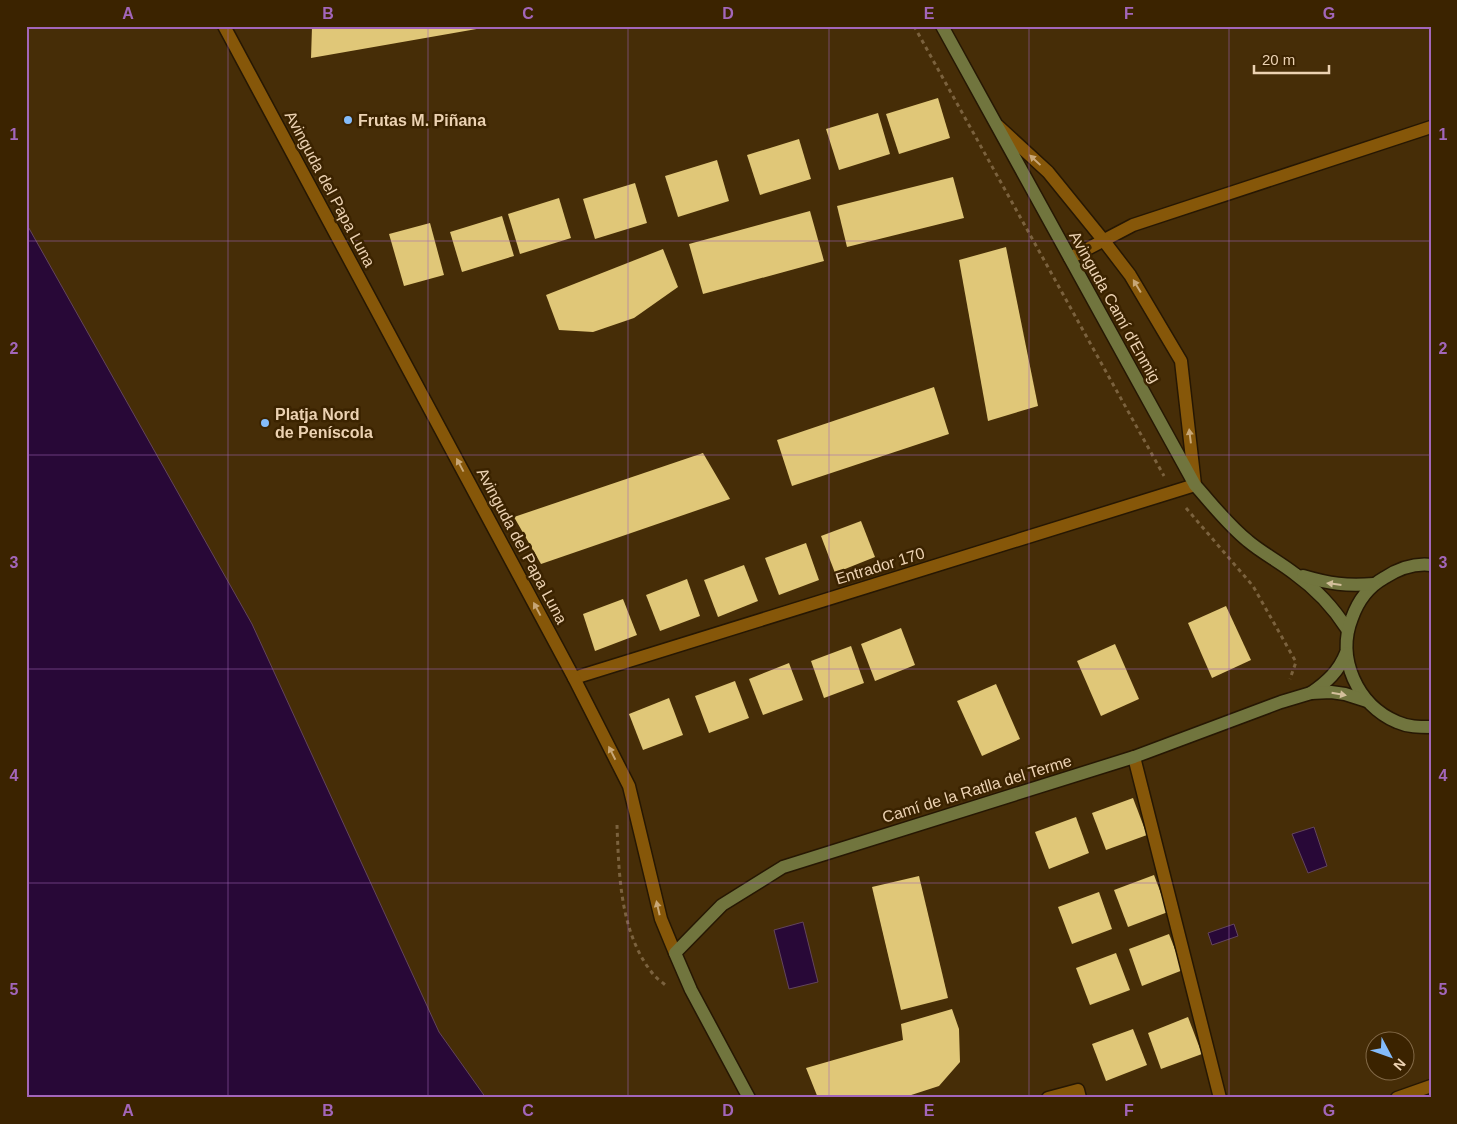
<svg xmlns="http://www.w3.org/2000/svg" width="1457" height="1124" viewBox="0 0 1457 1124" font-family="Helvetica,sans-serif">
<rect width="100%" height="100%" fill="#462d07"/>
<g fill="#280837" stroke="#63455c">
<polygon points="26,223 252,624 439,1032 486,1098 26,1098"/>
<polygon points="1314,827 1327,866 1308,873 1292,834"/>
<polygon points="803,922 818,982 789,989 774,930"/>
<polygon points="1234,924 1238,936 1212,945 1208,933"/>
</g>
<g fill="#e0c778">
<polygon points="312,26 488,26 488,27 311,58"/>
<polygon points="938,98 950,138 899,154 886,114"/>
<polygon points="878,113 890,154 839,170 826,129"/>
<polygon points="799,139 811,179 760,195 747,155"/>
<polygon points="717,160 729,201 678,217 665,176"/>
<polygon points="953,177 964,218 847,247 837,206"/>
<polygon points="635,183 647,223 595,239 583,199"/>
<polygon points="559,198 571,238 520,254 508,214"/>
<polygon points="810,211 824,261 703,294 689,244"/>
<polygon points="502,216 514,256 462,272 450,232"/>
<polygon points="430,223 444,275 404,286 389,234"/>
<polygon points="1006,247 1038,406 988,421 959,260"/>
<polygon points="663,249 678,287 634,318 593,332 559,330 546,295"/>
<polygon points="934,387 949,434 792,486 777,440"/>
<polygon points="703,453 730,499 541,564 514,517"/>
<polygon points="861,521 875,557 835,573 821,536"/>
<polygon points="806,543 819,580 779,595 765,558"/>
<polygon points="744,565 758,601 718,617 704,580"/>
<polygon points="687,579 700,616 660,631 646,595"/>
<polygon points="623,599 637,635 595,651 583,614"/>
<polygon points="1226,606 1251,660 1212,678 1188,623"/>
<polygon points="901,628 915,665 875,681 861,644"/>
<polygon points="1115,644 1139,699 1101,716 1077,661"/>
<polygon points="851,646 864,683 824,698 811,661"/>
<polygon points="789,663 803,700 763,715 749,679"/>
<polygon points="735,681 749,718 709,733 695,696"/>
<polygon points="996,684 1020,739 982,756 957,701"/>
<polygon points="669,698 683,735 643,750 629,714"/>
<polygon points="1133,798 1147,835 1106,850 1092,813"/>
<polygon points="1076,817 1089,853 1049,869 1035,832"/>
<polygon points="1154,875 1168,912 1128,927 1114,890"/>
<polygon points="919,876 948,998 901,1010 872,887"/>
<polygon points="1099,892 1112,929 1072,944 1058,907"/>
<polygon points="1169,934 1183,970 1142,986 1129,949"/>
<polygon points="1116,953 1130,990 1090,1005 1076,968"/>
<polygon points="952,1009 959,1029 960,1062 939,1086 902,1098 818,1098 806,1068 903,1040 901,1024"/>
<polygon points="1188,1017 1202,1054 1161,1069 1148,1033"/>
<polygon points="1133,1029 1147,1065 1106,1081 1092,1044"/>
</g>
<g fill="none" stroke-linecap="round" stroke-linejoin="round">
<defs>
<g id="lane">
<polyline points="1070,258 1133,225 1431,127"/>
<polyline points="574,678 1195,485 1181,361 1130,275 1104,241 1048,172 998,126"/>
<polyline points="1048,1098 1078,1090 1080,1098"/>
</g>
<g id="street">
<polyline points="224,26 574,678 629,786 661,919 675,953"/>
<polyline points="1134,757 1220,1098"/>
<polyline points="1397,1098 1431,1086"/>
</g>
<g id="secondary">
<path d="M942 26 1195 485C1212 504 1228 525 1248 541 1262 553 1280 562 1295 574 1316 589 1333 607 1347 629"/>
<path d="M1431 565C1414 563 1398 569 1384 578 1368 587 1358 601 1352 618 1336 658 1357 705 1397 722 1408 727 1419 727 1431 727"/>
<path d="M1303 576C1330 584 1346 586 1374 584"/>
<path d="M1311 693C1327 682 1339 671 1346 653"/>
<polyline points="749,1098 691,990 675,953 722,905 783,867 1134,757 1281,702 1311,693 1331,692 1345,694 1367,701"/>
</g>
</defs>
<use href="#lane" stroke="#261703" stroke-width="15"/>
<use href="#street" stroke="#261703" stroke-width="15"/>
<use href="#secondary" stroke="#261703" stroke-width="15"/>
<g stroke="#7b623e" stroke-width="3" stroke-dasharray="4 4" stroke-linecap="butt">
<polyline points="914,26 1164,476"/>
<polyline points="1186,508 1253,586 1296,662 1290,679"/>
<path d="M617 825C619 876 620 933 653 974 657 979 663 983 668 987"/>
</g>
<use href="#lane" stroke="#865709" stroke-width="12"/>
<use href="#street" stroke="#865709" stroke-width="12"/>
<use href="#secondary" stroke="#71753e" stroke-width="12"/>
</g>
<defs><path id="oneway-solid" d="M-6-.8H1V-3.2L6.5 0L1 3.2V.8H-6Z" transform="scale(1.25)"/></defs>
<g fill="#c8a777">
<use href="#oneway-solid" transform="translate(1035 160) rotate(-137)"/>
<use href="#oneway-solid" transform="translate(1137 286) rotate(-121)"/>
<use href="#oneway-solid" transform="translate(1190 436) rotate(-97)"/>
<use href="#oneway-solid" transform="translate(460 465) rotate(-118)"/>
<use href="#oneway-solid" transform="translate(537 609) rotate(-118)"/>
<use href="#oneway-solid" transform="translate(612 753) rotate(-117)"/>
<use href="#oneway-solid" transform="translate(658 908) rotate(-103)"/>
</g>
<g fill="#d3bf9b">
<use href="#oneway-solid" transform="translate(1334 584) rotate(-173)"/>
<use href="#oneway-solid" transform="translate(1339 694) rotate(10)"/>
</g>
<path fill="none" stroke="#a366ba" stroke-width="1" stroke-opacity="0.55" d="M228 26V1098M428 26V1098M628 26V1098M829 26V1098M1029 26V1098M1229 26V1098M26 241H1431M26 455H1431M26 669H1431M26 883H1431"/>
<g fill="#84bcfb" stroke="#3b2300" stroke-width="2">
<circle cx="348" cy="120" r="5"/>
<circle cx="265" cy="423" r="5"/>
</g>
<g text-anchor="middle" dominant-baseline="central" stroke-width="5" stroke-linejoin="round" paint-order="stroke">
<g font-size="16" font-weight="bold" fill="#ecd2b2" stroke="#3b2300" text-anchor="start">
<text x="358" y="120">Frutas M. Piñana</text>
<text x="275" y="414">Platja Nord<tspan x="275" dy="18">de Peníscola</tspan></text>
</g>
<g font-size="16" fill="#ecd2b2" stroke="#3b2300">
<text transform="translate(330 189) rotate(62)">Avinguda del Papa Luna</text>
<text transform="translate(1115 307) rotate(61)">Avinguda Camí d'Enmig</text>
<text transform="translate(522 546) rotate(62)">Avinguda del Papa Luna</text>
<text transform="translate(880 566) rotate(-17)">Entrador 170</text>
<text transform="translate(977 789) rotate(-17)">Camí de la Ratlla del Terme</text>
</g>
</g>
<rect width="1457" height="1124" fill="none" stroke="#3b2300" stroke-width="55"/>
<g transform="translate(1390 1056) rotate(131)"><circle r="24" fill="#3b2300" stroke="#826947"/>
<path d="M0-4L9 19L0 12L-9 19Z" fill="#84bcfb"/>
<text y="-8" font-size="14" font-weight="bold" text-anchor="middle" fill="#ecd2b2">N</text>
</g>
<path d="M1254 65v8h75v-8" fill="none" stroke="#ecd2b2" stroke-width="2.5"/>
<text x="1262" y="65" font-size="15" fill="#ecd2b2" stroke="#3b2300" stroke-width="4" paint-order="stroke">20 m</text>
<rect x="28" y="28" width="1402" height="1068" fill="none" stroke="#a366ba" stroke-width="2"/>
<g font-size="16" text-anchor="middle" font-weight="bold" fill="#a366ba">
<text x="128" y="19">A</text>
<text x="328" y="19">B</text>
<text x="528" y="19">C</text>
<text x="728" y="19">D</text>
<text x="929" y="19">E</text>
<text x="1129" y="19">F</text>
<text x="1329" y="19">G</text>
<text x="14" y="140">1</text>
<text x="1443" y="140">1</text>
<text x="14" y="354">2</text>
<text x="1443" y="354">2</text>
<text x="14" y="568">3</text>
<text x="1443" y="568">3</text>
<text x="14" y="781">4</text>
<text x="1443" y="781">4</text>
<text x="14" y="995">5</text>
<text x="1443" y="995">5</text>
<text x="128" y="1116">A</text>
<text x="328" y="1116">B</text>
<text x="528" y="1116">C</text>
<text x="728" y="1116">D</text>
<text x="929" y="1116">E</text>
<text x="1129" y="1116">F</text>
<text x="1329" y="1116">G</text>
</g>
</svg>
